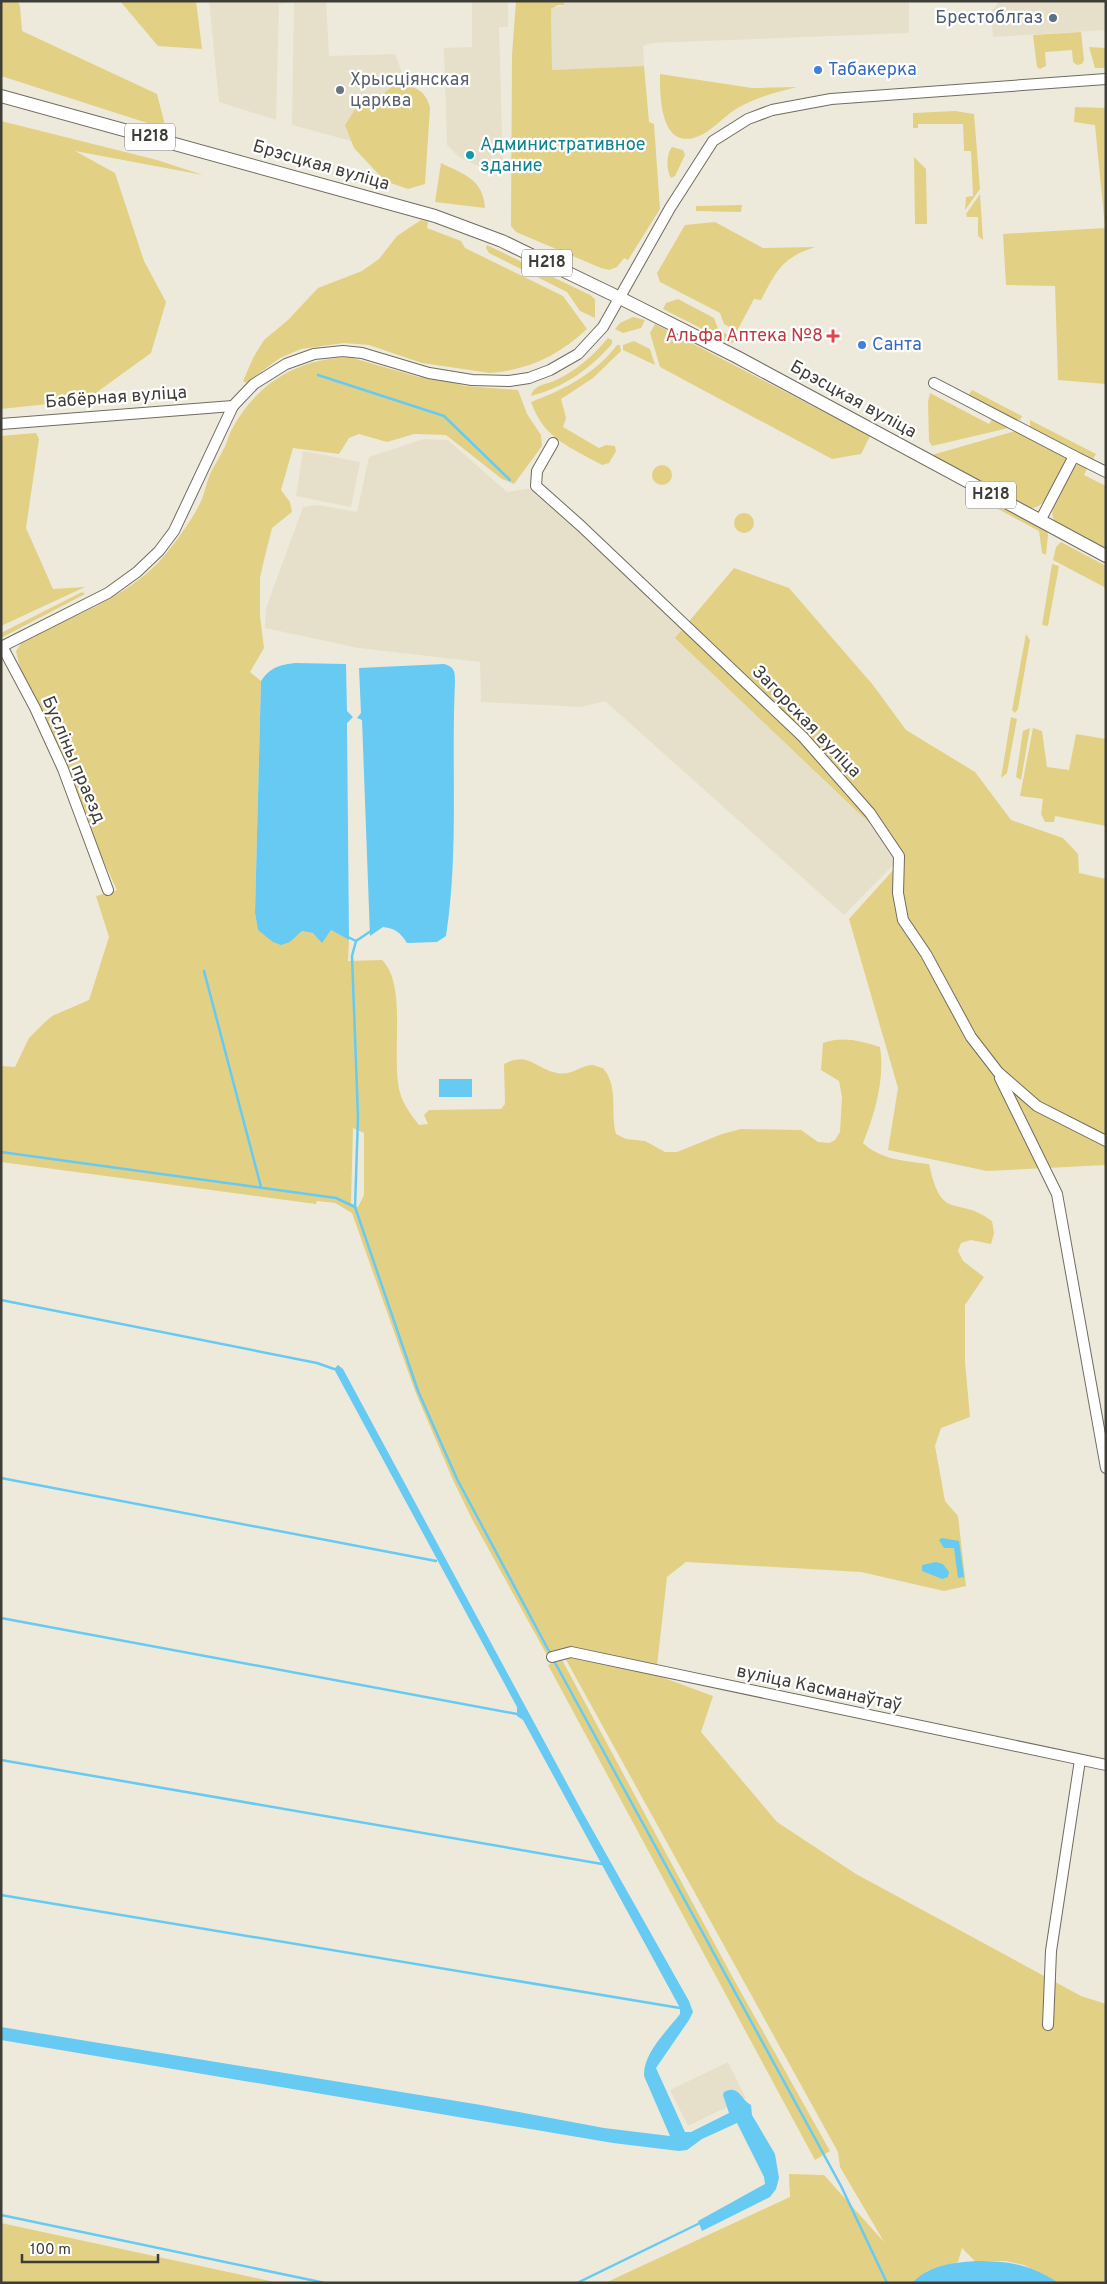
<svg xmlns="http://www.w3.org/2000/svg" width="1107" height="2284" viewBox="0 0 1107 2284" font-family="Overpass,sans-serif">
<rect width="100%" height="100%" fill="#eeeadb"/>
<g fill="#e6e0ca">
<polygon points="209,1 326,1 329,56 395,54 413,101 406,156 292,125 294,2 279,4 276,120 219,102"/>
<polygon points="472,1 508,1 508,27 499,27 503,172 476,165 459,157 447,145 444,48 472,47"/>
<polygon points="564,1 909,1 909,33 652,43 643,46 644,66 552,70 551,9 564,5"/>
<polygon points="997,1 1106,1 1106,30 993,37 991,11 997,5"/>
<polygon points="424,439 448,440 507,492 546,486 901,857 844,915 605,701 581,707 481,702 480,662 358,648 265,628 266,608 303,507 318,505 357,512 369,457"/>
<polygon points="303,451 360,462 351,507 296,496"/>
<polygon points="728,2062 746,2098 688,2126 670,2090"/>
</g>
<g fill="#e2d085" fill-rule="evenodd">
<polygon points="1,1 18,1 20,6 22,31 157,94 166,129 1,76"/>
<polygon points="120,1 196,1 202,49 158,46"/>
<polygon points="516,1 564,1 564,5 558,5 551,9 552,70 644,66 649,122 654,124 660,209 628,260 624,258 617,267 609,270 601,268 516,232 511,226 512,55"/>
<polygon points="1081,32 1084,60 1082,64 1077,65 1073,62 1072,50 1045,52 1046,66 1040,69 1037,67 1033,35"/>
<polygon points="1089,47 1106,48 1106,68 1095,68"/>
<path d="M660 74 752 88 797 87C777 92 754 98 736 109 723 117 712 131 699 136 660 152 660 96 660 74Z"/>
<path d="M395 84C412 85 426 89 430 108L425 184 408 189 385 181 354 148 345 125 356 108 372 104Z"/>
<polygon points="1075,107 1106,108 1106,384 1058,380 1055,286 1006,285 1003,234 1105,228 1095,125 1074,122"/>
<polygon points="955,111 974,114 980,189 965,210 966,197 973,196 971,151 964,151 963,124 918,124 918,128 913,128 913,113"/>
<polygon points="1,121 157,160 203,175 75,151 115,173 144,261 166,302 151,353 86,400 1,409"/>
<path d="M672 147 683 150 685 155 675 176 671 178C666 170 666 154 672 147Z"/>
<polygon points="914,157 926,169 927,224 915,224"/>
<path d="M441 163C465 175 483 179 485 208L435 202Z"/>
<polygon points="980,194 983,240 978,236 978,217 967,217 966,214"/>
<polygon points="742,205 741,212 696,211 696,206"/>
<path d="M421 220 428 222 427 228 461 241 465 248 563 296 587 329C559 355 529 370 490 373L422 363 369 345 344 343 301 349 280 358 246 383 243 381 253 358 264 340 288 320 318 288 362 271 379 259 397 236Z"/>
<path d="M715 222 763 248 815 247C782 258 777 270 761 300L754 299 737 331 724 324 720 313 660 282 657 273 685 225Z"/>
<polygon points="487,245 590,295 595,299 595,318 580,311 567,292 489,253 486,248"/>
<polygon points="678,299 714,318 718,329 739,341 730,343 663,309 666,303"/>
<polygon points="633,317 645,320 641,328 623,333 615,329 620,323"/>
<polygon points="655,324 870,436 861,454 832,459 660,367 650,333"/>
<path d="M608 338 612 340V344C590 369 563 388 531 396 534 384 546 385 556 380 576 371 594 355 608 338Z"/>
<polygon points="634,341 650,349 655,365 623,350 623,345"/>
<path d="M617 345H620L621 351 593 378 561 399 566 418 563 427 599 448 606 445 615 446 616 451 609 463 602 465C570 447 544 439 531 402 565 389 595 374 617 345Z"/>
<path d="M349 357 419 377H433L465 386 518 390 527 414 541 435 542 446 514 484 502 479 446 435 414 434 387 442 359 434 349 438 339 454 293 448 281 490 290 502 292 512 272 528 264 560 260 578V616L264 648 250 672 261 681 255 913 258 930 290 942 302 931 313 933 331 930 349 940 348 961 382 960C409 986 389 1062 401 1096 405 1107 412 1116 419 1125L428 1124 424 1115 429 1110 501 1109 505 1104 504 1064C529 1051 534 1068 557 1073 572 1076 579 1066 592 1065 595 1065 600 1068 603 1068 619 1087 610 1111 616 1134L626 1139 645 1141 665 1152H677L722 1134 741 1129 801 1130 818 1142 829 1143 835 1140 840 1132 842 1097 839 1081 821 1070 823 1043C844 1036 859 1041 880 1047 885 1079 875 1114 863 1143 881 1160 906 1161 929 1164 942 1224 956 1194 992 1221L994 1233 991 1244 971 1240 961 1243 958 1251 963 1261 984 1277 965 1305V1362L970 1417 941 1428 935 1446 945 1501 958 1516 966 1586 944 1591 861 1572 686 1562 667 1577 656 1675 713 1696 701 1732 777 1822 856 1874 1081 1996 1106 2004V2283H1059L1024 2265 1006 2261H975L962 2248 958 2262 927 2271 912 2283H605L790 2197 789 2174 824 2175 884 2242 840 2167 838 2152 565 1658 548 1657 473 1521 453 1480 415 1391 352 1213 335 1203 317 1201 316 1204 1 1162V1066L15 1067 29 1038 44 1023 52 1016 89 1000 109 937 96 896 117 890 97 847 68 771 20 668 16 651 24 639C72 617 129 597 164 556 178 539 193 519 202 499 205 492 206 484 209 477 212 468 219 459 223 450 227 444 228 436 232 429 257 383 297 359 349 357ZM353 1128 364 1133V1195L358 1207 351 1203Z"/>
<polygon points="972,390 1022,416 1020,420 1016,419 969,395"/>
<polygon points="930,393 989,424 993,418 1013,427 932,446 929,441 928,402"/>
<polygon points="1030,420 1096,454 1093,459 1030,427"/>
<path d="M1019 430 1066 458 1067 463C1057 480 1049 507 1029 509L932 455Z"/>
<polygon points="36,433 39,439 26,528 53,589 85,587 1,626 1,436"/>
<path d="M1078 464H1083L1087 469 1084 475 1106 486V549L1055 523C1045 506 1066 480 1075 466Z"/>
<circle cx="662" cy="475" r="10"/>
<polygon points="996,508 1007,508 1047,530 1048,535 1046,555 1042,553 1039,531"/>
<circle cx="744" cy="523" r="10"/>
<polygon points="1061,542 1106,566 1106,588 1053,560 1056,547"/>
<polygon points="1052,564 1059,566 1048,626 1042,625"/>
<polygon points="734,568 789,588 873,685 906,730 975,772 1011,820 1063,838 1078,854 1079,873 1106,879 1106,1165 987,1171 888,1150 898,1088 849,919 905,857 675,638"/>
<polygon points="82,592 85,594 1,638 1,633"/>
<polygon points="1026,634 1030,640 1018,709 1015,713 1012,710"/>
<polygon points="1011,717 1017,719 1007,773 1001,778"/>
<polygon points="1030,728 1021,780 1016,777 1023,731"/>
<polygon points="1033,728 1042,731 1047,767 1069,770 1076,734 1106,739 1106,826 1055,816 1054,822 1045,822 1041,814 1043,799 1020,796"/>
<polygon points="561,1658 733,1978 830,2151 815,2160 548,1665"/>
<polygon points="1,2223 279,2283 1,2283"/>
</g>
<g fill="#66caf3">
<path d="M295 663 346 664 347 711 353 717 347 723 349 940 331 930 322 943 313 933 302 931 290 942 281 945 273 942 258 930 255 913 261 681C271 667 279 665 295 663Z"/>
<path d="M444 664C455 667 455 672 455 682 451 767 459 853 446 936L437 942 407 943C400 932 396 929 383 927L370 936 362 720 357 718 361 713 359 668Z"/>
<rect x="439" y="1079" width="33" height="18"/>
<path d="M338 1365 343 1369 583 1813 689 2001 693 2012 689 2020 656 2068 685 2132H691L729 2113 723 2095 724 2092C739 2084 740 2099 751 2105L752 2115 775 2154 779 2178 776 2189 770 2197 702 2231 698 2221 765 2184 764 2177 737 2123 702 2139 687 2150 679 2151 613 2143 1 2040V2027L481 2105 604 2128 670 2136 644 2076C643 2053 667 2031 680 2014V2008L523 1720 517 1716V1707L334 1369Z"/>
<polygon points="942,1538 959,1541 964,1577 958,1578 954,1548 944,1548 939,1540"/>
<polygon points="936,1562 943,1564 949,1572 948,1577 942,1579 922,1571 922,1565"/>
<path d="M975 2261C1010 2261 1029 2264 1059 2283H912C929 2265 952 2263 975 2261Z"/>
</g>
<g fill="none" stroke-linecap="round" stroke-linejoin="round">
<g stroke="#66caf3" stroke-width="2.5">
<polyline points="318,375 444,416 510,480"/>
<polyline points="371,931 356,941 352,956 358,1117 355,1207 418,1391 457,1479 551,1655"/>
<polyline points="346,936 356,941"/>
<polyline points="204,971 261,1187"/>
<polyline points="1,1152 336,1198 355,1207"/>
<polyline points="1,1300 317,1363 334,1369"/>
<polyline points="1,1478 436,1561"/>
<polyline points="1,1618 517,1714"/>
<polyline points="553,1659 841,2186 887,2283"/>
<polyline points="1,1760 602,1864"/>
<polyline points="1,1895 680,2008"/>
<polyline points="1,2215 325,2283"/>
<polyline points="577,2283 700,2223"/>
</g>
<defs>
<g id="minor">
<polyline points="934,383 1074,456 1040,521"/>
<polyline points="1,424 233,406"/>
<polyline points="553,443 537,471 536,486 581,526 803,737 870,813 899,856 898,893 903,920 926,954 971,1037 998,1072 1037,1106 1106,1141"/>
<polyline points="1074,456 1106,472"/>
<polyline points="2,646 35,708 63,769 108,890"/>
<polyline points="1,647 108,593 137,572 159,551 174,531 233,406 254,384 286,364 314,354 343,351 362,353 429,373 472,380 509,381 529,378 550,370 578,354 603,327 670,208 713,141 748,119 772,110 831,99 1106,79"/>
<polyline points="1000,1078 1057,1194 1106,1468"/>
<polyline points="552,1657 571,1652 1106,1765"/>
<polyline points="1048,2025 1051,1951 1080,1760"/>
</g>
<polyline id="major" points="1,96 435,216 502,241 620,298 737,357 1106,556"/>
</defs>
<use href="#minor" stroke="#6f6c5f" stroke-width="12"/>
<use href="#major" stroke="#6f6c5f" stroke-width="14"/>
<use href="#minor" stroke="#fff" stroke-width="10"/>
<use href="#major" stroke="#fff" stroke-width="12"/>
</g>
<circle fill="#5c6f8a" stroke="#fff" stroke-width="2" cx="1053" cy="18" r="5"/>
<g fill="#3f7fe0" stroke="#fff" stroke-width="2">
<circle cx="818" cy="70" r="5"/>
<circle cx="862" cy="345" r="5"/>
</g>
<circle fill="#6b7280" stroke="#fff" stroke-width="2" cx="340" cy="90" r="5"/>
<circle fill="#0f9aa8" stroke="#fff" stroke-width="2" cx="470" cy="155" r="5"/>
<path fill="#e0444e" stroke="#fff" stroke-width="2" d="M830.5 328.5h5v5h5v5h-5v5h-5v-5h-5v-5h5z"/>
<g text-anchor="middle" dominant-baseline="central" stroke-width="4.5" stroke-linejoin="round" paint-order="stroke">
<g fill="#fff" stroke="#787773" stroke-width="1">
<rect x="125" y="123.5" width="50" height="27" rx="4"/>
<rect x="522" y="249.5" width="50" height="27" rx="4"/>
<rect x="966" y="481.5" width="50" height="27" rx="4"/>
</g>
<g font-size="16" font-weight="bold" fill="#3e3d37">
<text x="150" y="137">Н218</text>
<text x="547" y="263">Н218</text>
<text x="991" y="495">Н218</text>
</g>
<g font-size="18" fill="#4e5e75" stroke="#fff" text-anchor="end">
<text x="1043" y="18">Брестоблгаз</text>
</g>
<g font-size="18" fill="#366cbe" stroke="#fff" text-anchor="start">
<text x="828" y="70">Табакерка</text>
<text x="872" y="345">Санта</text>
</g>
<g font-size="18" fill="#5b616d" stroke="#fff" text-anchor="start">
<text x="350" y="80">Хрысціянская<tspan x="350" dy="21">царква</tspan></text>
</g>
<g font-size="18" fill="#0d838f" stroke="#fff" text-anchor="start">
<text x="480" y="145">Административное<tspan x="480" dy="21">здание</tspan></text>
</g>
<g font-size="18" fill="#3e3d37" stroke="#fff">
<text transform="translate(321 166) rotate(16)">Брэсцкая вуліца</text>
<text transform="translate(116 398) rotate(-4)">Бабёрная вуліца</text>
<text transform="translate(853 400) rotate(29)">Брэсцкая вуліца</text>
<text transform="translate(806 722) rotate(46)">Загорская вуліца</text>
<text transform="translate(73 760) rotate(67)">Бусліны праезд</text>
<text transform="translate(819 1689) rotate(12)">вуліца Касманаўтаў</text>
</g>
<g font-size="18" fill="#be3a42" stroke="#fff" text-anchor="end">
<text x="823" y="336">Альфа Аптека №8</text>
</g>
</g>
<rect width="1107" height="2284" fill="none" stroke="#3e3d37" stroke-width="5"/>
<path d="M22 2254v8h136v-8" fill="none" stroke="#3e3d37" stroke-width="2.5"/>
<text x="30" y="2254" font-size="15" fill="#3e3d37" stroke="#ffffff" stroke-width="4" paint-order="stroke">100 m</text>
</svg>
